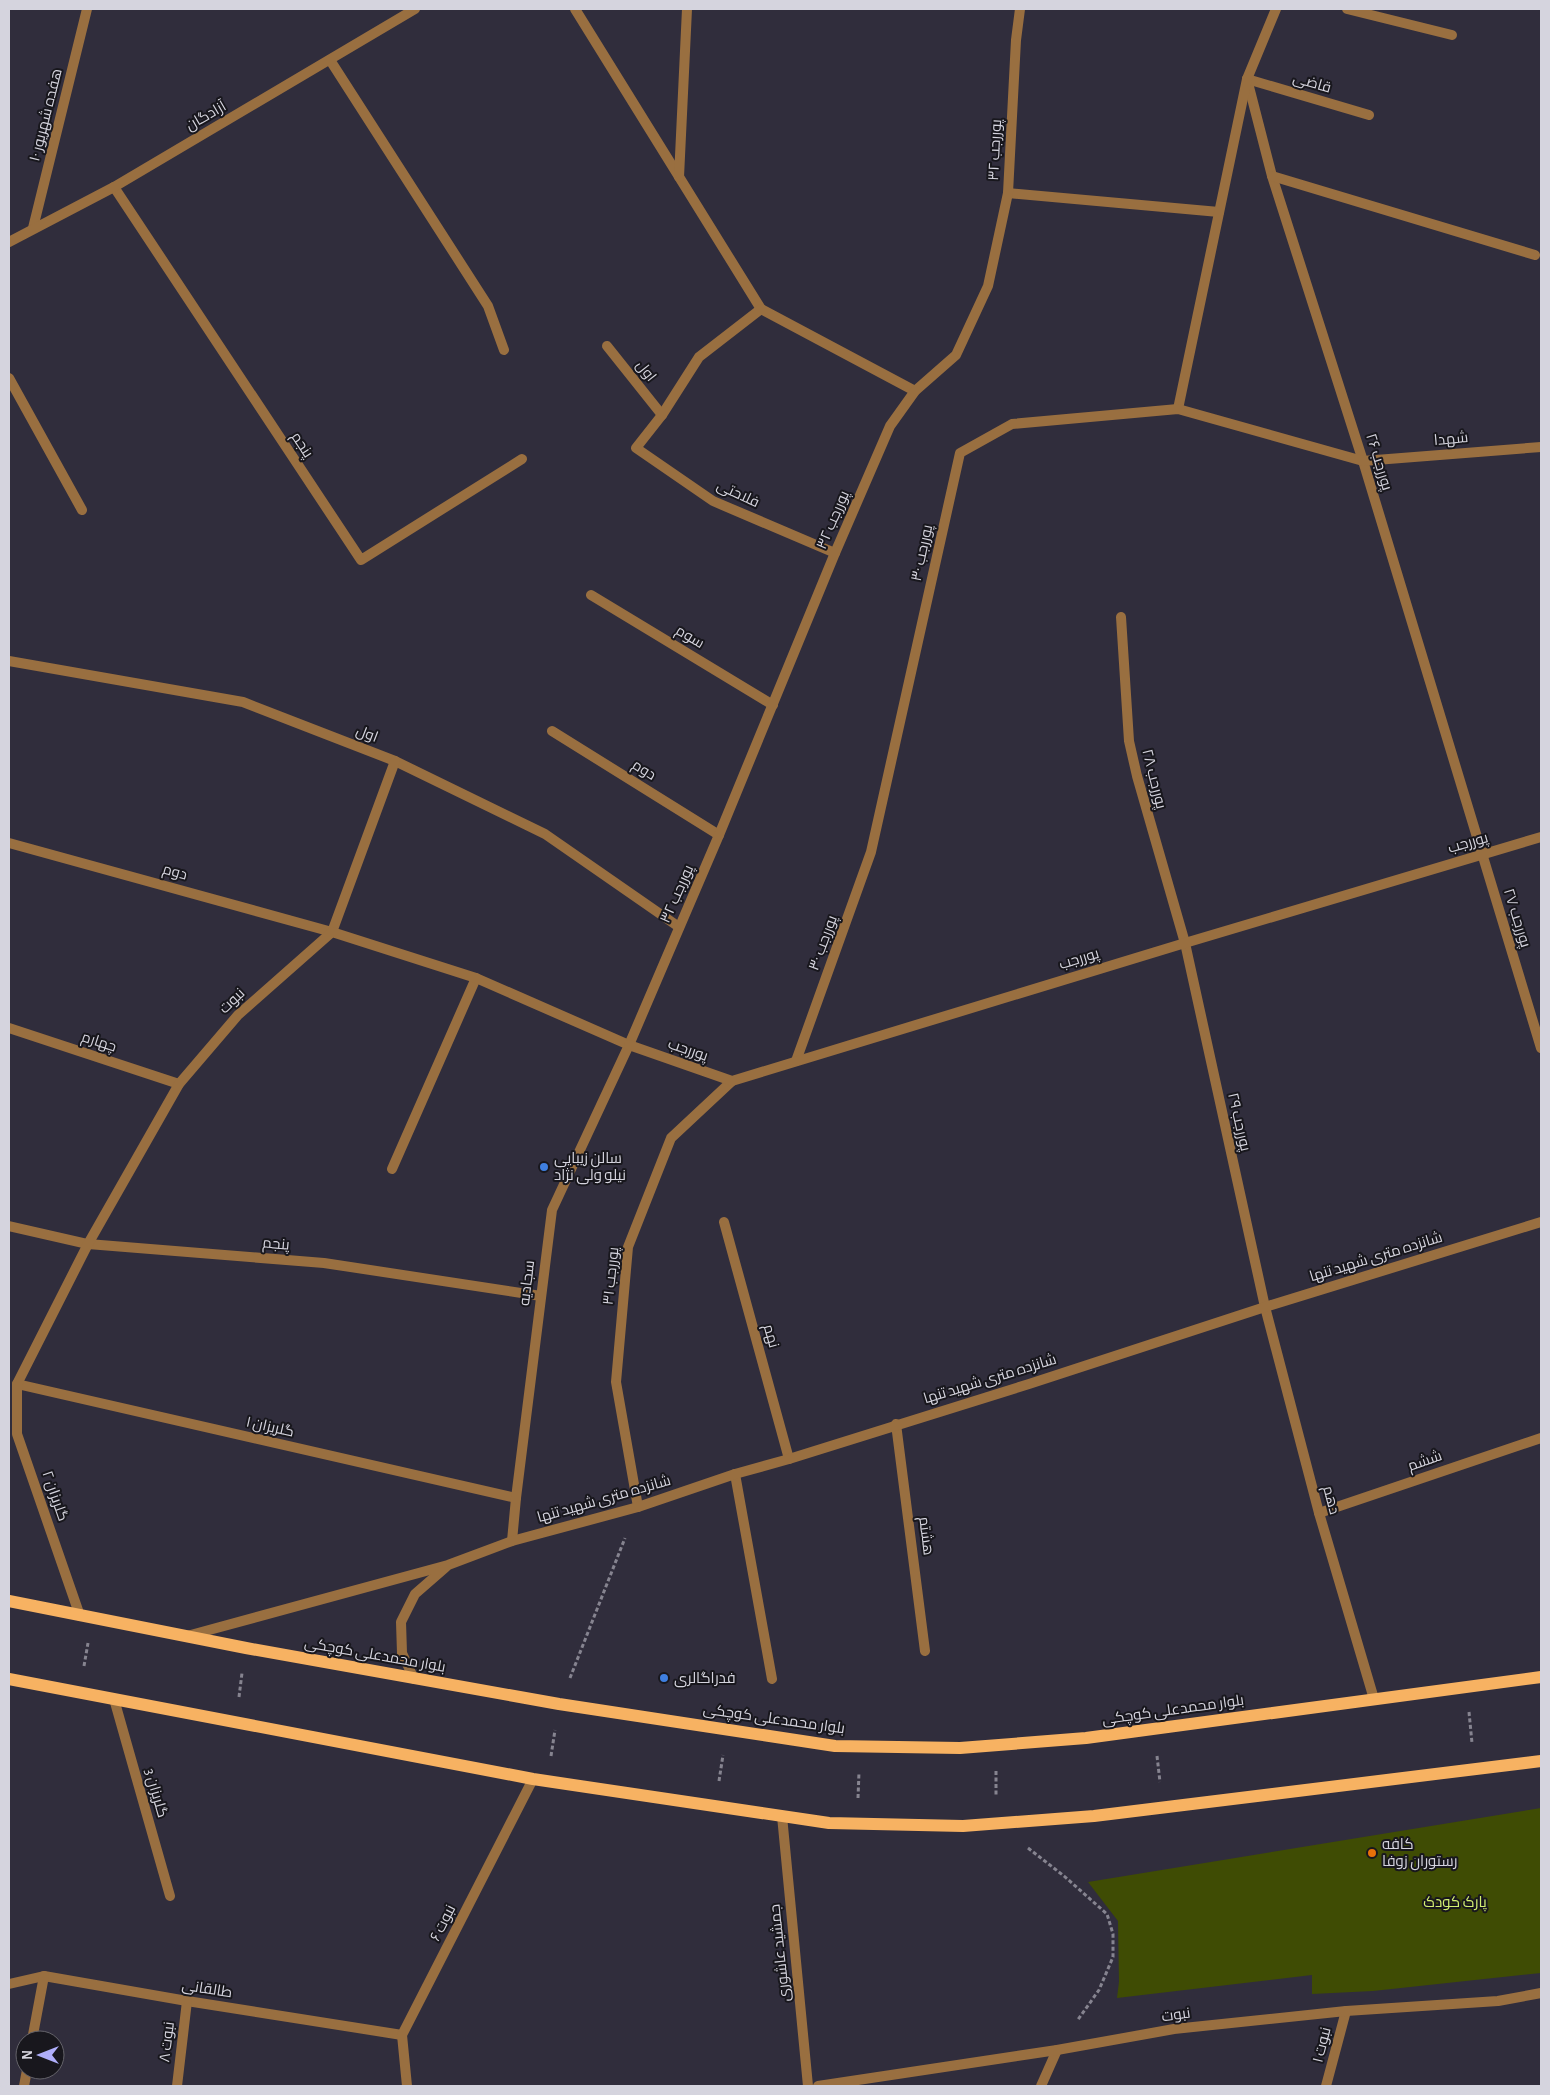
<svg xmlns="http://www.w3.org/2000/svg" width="1550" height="2095" viewBox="0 0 1550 2095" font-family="'Alegreya Sans',Cairo,sans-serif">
<rect width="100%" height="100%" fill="#302d3c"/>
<polygon fill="#3f4c04" points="1541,1808 1541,1973 1373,1991 1312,1994 1312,1975 1117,1998 1119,1982 1118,1921 1088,1882"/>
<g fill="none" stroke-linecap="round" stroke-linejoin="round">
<g stroke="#868490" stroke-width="3" stroke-dasharray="4 2.5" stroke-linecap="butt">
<polyline points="84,1666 88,1643"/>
<polyline points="570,1678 625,1538"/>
<polyline points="239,1697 242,1673"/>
<polyline points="1469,1712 1472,1743"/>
<polyline points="551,1756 555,1730"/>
<polyline points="1157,1756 1160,1782"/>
<polyline points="996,1771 996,1797"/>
<polyline points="719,1781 723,1755"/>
<polyline points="858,1798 859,1772"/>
<polyline points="1028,1848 1064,1876 1107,1914 1113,1934 1113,1957 1099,1990 1077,2021"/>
</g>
<g stroke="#996f40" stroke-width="10">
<polyline points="392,1169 476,978"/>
<polyline points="17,1384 516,1498"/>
</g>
<g stroke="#996f40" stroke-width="10">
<polyline points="575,9 761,309"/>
<polyline points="1347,9 1452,35"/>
<polyline points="330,60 488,306 504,350"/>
<polyline points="1247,79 1272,176 1363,461 1541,1048"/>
<polyline points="1247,79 1369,115"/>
<polyline points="1272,176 1535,255"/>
<polyline points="679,177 687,9"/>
<polyline points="114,187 361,560 522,459"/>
<polyline points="1008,193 1219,212"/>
<polyline points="33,228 87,9"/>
<polyline points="9,242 114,187 415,9"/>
<polyline points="607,346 662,415"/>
<polyline points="9,378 82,510"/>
<polyline points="1178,409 1247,79 1276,9"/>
<polyline points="835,553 713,501 636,448 662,415 699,357 761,309 915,391"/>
<polyline points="591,595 773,705"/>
<polyline points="1121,617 1129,741 1137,776 1185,943 1265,1307 1319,1513 1374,1699"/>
<polyline points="9,661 243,702 395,761 545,834 679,927"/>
<polyline points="552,731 719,835"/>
<polyline points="9,843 332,932 395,761"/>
<polyline points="9,1028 179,1084"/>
<polyline points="796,1061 871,852 960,453 1012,424 1178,409 1363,461 1541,447"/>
<polyline points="724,1222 789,1459"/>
<polyline points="9,1226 88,1244 324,1263 541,1296"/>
<polyline points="896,1424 925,1651"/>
<polyline points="735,1474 772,1679"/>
<polyline points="638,1507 616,1382 628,1247 671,1138 732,1081"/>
<polyline points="1319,1513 1541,1438"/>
<polyline points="512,1541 516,1498 552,1210 629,1045 719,835 835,553 890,426 915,391 956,355 988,286 1008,193 1016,40 1020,9"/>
<polyline points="80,1616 17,1434 17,1384 88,1244 179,1084 238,1015 332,932 476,978 629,1045"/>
<polyline points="114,1699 170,1896"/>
<polyline points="782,1816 808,2086"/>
<polyline points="9,1984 44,1976 187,2001 402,2035"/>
<polyline points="32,2040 44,1976"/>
<polyline points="24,2086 27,2070"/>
<polyline points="177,2086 187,2001"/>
<polyline points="407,2086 402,2035 533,1779"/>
<polyline points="1041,2086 1057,2050"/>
<polyline points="1326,2086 1346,2011"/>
</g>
<g stroke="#996f40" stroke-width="10">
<polyline points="629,1045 732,1081 1185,943 1541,837"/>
<polyline points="187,1636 448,1565 512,1541 638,1507 735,1474 789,1459 1029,1384 1265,1307 1541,1222"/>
<polyline points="414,1679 402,1653 401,1622 415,1594 446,1567"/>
<polyline points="818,2086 1057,2050 1174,2029 1346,2011 1498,2001 1541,1993"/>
</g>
<g stroke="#f7b262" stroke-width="12">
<polyline points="9,1601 246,1648 559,1704 835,1746 960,1748 1086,1738 1541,1677"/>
<polyline points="9,1679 533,1779 829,1823 963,1826 1094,1816 1541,1761"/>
</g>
</g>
<g fill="#3f7fe0" stroke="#18171d" stroke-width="2">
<circle cx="544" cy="1167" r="5"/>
<circle cx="664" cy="1678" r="5"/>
</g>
<circle fill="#e8710a" stroke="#18171d" stroke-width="2" cx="1372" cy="1853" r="5"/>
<g text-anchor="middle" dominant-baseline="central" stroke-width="4" stroke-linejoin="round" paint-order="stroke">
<g font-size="15" fill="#d5d4de" stroke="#18171d">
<text transform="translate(1312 83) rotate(16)">قاضی</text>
<text transform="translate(46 115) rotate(-76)">هفده شهریور ۱۰</text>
<text transform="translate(206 116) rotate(-30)">آزادگان</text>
<text transform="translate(995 150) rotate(-87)">پوررجب ۳۲</text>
<text transform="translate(646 371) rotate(52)">اول</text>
<text transform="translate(1451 439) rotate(-5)">شهدا</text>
<text transform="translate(302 445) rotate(57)">پنجم</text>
<text transform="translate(1379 462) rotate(73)">پوررجب ۲۶</text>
<text transform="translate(738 494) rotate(25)">فلاحتی</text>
<text transform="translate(833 520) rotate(-67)">پوررجب ۳۲</text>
<text transform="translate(922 553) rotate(-78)">پوررجب ۳۰</text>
<text transform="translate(690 637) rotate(31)">سوم</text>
<text transform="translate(367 734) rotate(21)">اول</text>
<text transform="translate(644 770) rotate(32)">دوم</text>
<text transform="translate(1154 779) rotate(76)">پوررجب ۲۸</text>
<text transform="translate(1468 843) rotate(-16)">پوررجب</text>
<text transform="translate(175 872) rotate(16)">دوم</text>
<text transform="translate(677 894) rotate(-66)">پوررجب ۳۲</text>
<text transform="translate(1517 918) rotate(73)">پوررجب ۲۷</text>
<text transform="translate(823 943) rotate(-70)">پوررجب ۳۰</text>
<text transform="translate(1079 959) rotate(-17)">پوررجب</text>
<text transform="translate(232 1001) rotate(-44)">نبوت</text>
<text transform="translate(99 1042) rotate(18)">چهارم</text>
<text transform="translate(688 1050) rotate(19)">پوررجب</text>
<text transform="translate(1239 1122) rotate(77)">پوررجب ۲۹</text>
<text transform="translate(276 1244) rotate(5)">پنجم</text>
<text transform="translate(1376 1257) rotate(-17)">شانزده متری شهید تنها</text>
<text transform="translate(611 1276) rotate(-84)">پوررجب ۳۱</text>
<text transform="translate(527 1283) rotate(-83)">سجادیه</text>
<text transform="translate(771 1336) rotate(75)">نهم</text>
<text transform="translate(990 1379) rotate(-17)">شانزده متری شهید تنها</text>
<text transform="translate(270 1427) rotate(13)">گلریزان ۱</text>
<text transform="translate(1425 1461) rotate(-19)">ششم</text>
<text transform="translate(55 1496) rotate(71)">گلریزان ۲</text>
<text transform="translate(604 1499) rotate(-16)">شانزده متری شهید تنها</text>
<text transform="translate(1331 1500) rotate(75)">دهم</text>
<text transform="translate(926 1536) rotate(83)">هشتم</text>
<text transform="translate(375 1655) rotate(10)">بلوار محمدعلی کوچکی</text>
<text transform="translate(1173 1710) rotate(-8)">بلوار محمدعلی کوچکی</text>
<text transform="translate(774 1719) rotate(8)">بلوار محمدعلی کوچکی</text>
<text transform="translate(156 1793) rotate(74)">گلریزان 3</text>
<text transform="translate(443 1923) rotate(-63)">نبوت ۶</text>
<text transform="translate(780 1953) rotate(-96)">جمشید عاشوری</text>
<text transform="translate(207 1989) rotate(9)">طالقانی</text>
<text transform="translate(1176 2015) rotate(-8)">نبوت</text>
<text transform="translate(167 2042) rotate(-83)">نبوت ۸</text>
<text transform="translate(1322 2045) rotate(-76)">نبوت ۱</text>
</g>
<g font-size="15" fill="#d5d4de" stroke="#18171d" text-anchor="start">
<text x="554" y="1158">سالن زیبایی<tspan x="554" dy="17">نیلو ولی نژاد</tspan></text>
<text x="674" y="1678">فدراگالری</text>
<text x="1382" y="1844">کافه<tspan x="1382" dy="17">رستوران زوفا</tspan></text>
</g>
<g font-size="15" fill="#d3ef72" stroke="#18171d">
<text x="1455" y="1902">پارک کودک</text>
</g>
</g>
<rect width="1550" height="2095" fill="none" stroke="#d5d4de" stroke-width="20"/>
<g transform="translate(40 2055) rotate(270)"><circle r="24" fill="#18171d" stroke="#64636a"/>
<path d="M0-4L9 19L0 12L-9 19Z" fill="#afaefa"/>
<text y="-8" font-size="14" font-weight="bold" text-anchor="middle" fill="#d5d4de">N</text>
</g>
</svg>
